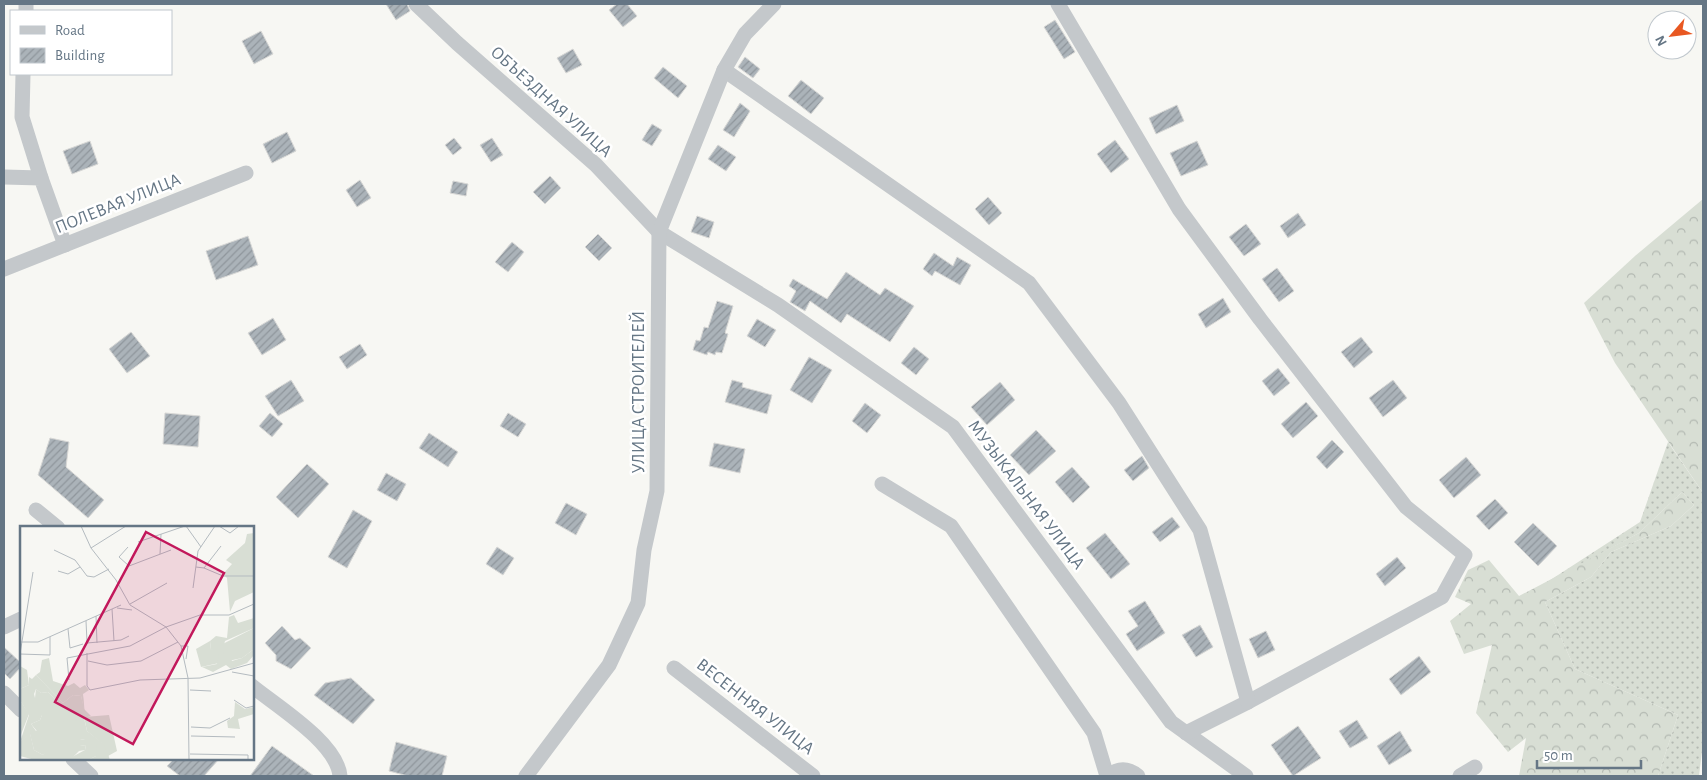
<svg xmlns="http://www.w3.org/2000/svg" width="1707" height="780" viewBox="0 0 1707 780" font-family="'Alegreya Sans',sans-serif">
<defs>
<pattern id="grass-dots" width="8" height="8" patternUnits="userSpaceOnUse" patternTransform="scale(1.25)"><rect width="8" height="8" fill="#d8ded4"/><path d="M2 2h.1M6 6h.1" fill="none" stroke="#b3b9b2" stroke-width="1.8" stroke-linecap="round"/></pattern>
<pattern id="forest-crowns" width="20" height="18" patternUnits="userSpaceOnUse" patternTransform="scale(1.25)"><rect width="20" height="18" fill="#d8ded4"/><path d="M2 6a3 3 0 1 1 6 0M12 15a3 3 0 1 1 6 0" fill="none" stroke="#b3b9b2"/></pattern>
<pattern id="building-hatch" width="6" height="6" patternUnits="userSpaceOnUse" patternTransform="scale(1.25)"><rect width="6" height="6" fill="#abb3b9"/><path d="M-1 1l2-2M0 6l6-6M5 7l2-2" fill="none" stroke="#8f969c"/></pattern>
</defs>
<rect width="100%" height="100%" fill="#f7f7f3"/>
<polygon fill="url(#grass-dots)" points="1668,442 1703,493 1703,743 1699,776 1658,776 1678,715 1575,669 1545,602 1591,577 1611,552 1671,526 1694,505 1682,492 1639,533 1541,586 1640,522"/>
<g fill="url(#forest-crowns)">
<polygon points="1703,199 1703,493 1615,363 1584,303 1635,256"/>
<polygon points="1682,492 1694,505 1671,526 1611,552 1591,577 1545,602 1575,669 1678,715 1658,776 1519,776 1526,738 1508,752 1476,713 1492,645 1464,654 1450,621 1471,604 1455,597 1468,570 1489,560 1519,596 1639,533"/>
</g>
<g fill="url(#building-hatch)" stroke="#d8d8d6">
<polygon points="386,4 407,4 410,11 396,20"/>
<polygon points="617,4 627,4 637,16 623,27 609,10"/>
<polygon points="1055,20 1075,52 1064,59 1044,27"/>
<polygon points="261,31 273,54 254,64 242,41"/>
<polygon points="573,49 582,65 566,73 557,58"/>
<polygon points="745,57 760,69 753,78 738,67"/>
<polygon points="663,67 687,86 678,98 654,78"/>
<polygon points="801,80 824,98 811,114 788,96"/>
<polygon points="740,103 750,111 734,137 723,130"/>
<polygon points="1177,105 1184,121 1156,134 1149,118"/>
<polygon points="652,124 662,130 652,146 642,140"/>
<polygon points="287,132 296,151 272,163 263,144"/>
<polygon points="454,138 462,148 453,155 445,145"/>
<polygon points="492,138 503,155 491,162 480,145"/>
<polygon points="1115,140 1129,159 1111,173 1097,154"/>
<polygon points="90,141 98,164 72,174 63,151"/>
<polygon points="1197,141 1208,165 1181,176 1170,153"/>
<polygon points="718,145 736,157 726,171 708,159"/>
<polygon points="550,176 561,188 545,204 533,192"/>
<polygon points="360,180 371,198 357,207 346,190"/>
<polygon points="453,181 468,184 466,196 450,193"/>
<polygon points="988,197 1002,213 989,225 975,209"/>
<polygon points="1298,213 1306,225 1288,238 1280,226"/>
<polygon points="697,216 714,222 709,238 691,232"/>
<polygon points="1246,224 1261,244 1244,256 1229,237"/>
<polygon points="598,234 612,248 599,261 585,247"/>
<polygon points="248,236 258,265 216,280 206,251"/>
<polygon points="512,242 524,252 508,272 495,262"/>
<polygon points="934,253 953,266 957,257 971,265 960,285 935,271 932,276 923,269"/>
<polygon points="1277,268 1294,291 1279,302 1262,279"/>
<polygon points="846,272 880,295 885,288 914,306 890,342 847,314 841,323 810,301 805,311 790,302 796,291 789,286 793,279 827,299"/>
<polygon points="1223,298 1231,312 1206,328 1198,314"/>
<polygon points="717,301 733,306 725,333 728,334 722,353 716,352 715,355 708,352 707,355 693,350 696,340 700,341 704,327 708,328"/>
<polygon points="273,318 286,340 262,355 248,333"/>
<polygon points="757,319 776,330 765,347 747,336"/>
<polygon points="131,332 150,356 127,373 109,349"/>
<polygon points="1361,337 1373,352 1354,368 1341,352"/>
<polygon points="360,344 367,355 347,369 339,357"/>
<polygon points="914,347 929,359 916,375 901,363"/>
<polygon points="809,357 832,370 812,403 790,390"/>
<polygon points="1278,368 1290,383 1274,396 1262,381"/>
<polygon points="291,380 304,401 278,416 265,396"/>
<polygon points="732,380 743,383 742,387 772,395 767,414 725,402"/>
<polygon points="1393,380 1407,398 1383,417 1369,398"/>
<polygon points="1000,382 1015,400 987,425 971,407"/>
<polygon points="1306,402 1318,416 1293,438 1281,424"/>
<polygon points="865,403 881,415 867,433 852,421"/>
<polygon points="165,413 200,416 198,447 163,444"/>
<polygon points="270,413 283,424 272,437 259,426"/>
<polygon points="508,413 526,424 518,437 500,426"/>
<polygon points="1036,430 1056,451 1029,475 1010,455"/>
<polygon points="429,433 458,452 448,467 419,448"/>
<polygon points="50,438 69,442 66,467 104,500 88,518 38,475"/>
<polygon points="1332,440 1344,452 1327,469 1316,457"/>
<polygon points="714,443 745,449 740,473 709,466"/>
<polygon points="1142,456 1149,468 1133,481 1124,470"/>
<polygon points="1466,457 1481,475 1454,498 1439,480"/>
<polygon points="307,464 329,484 298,518 276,497"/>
<polygon points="1072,467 1090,487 1073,503 1055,482"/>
<polygon points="386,473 406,484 397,501 377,490"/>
<polygon points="1495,499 1508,513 1489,530 1476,516"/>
<polygon points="566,503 587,514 576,535 555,523"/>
<polygon points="353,510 372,521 347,568 328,557"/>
<polygon points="1172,517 1180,527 1160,542 1152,532"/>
<polygon points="1533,523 1557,546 1538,566 1514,542"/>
<polygon points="1105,533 1130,564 1111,579 1086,548"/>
<polygon points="497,547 514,558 503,575 486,564"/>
<polygon points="1397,557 1406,568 1385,586 1376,574"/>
<polygon points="1145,601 1165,633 1137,651 1126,634 1138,626 1128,611"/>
<polygon points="1200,625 1213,647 1196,657 1182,635"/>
<polygon points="282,626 295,640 300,638 311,648 291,669 276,661 276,655 265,643"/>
<polygon points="1266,631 1275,650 1258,658 1249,639"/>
<polygon points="4,647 21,663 21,667 10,679 4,673"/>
<polygon points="1419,656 1431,672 1401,695 1389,679"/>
<polygon points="351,678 375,700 353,724 314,695 325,683"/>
<polygon points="1357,720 1368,738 1350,748 1339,731"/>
<polygon points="1298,726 1321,758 1293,776 1271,745"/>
<polygon points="1400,731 1412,751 1389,765 1377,746"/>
<polygon points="396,742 447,756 442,776 408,776 389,771"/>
<polygon points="272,746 314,776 250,776"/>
<polygon points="174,759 219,759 204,776 180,776 167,766"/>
</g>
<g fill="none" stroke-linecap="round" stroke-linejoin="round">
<g stroke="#c4c8cb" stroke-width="15">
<polyline points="416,4 457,43 596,165 659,232 778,305 953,427 1171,722 1246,776"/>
<polyline points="1058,4 1179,209 1260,319 1406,507 1465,555 1442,597 1248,702 1186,733"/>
<polyline points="26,11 26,4"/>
<polyline points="724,70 1029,283 1119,403 1200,530 1248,702"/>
<polyline points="23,74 22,117 41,178"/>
<polyline points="4,177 41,178 65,245"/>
<polyline points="4,269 246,173"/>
<polyline points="882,484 951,526 1094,733 1107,776"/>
<polyline points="36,510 58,528"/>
<polyline points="4,627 21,619"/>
<polyline points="674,668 813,776"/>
<path d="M252 686C278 707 337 743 340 776"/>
<polyline points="4,693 21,710"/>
<polyline points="73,759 91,776"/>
<polyline points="526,776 609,665 638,603 644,550 657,491 659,232 724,70 745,34 774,4"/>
<path d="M1108 776C1118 768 1128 768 1138 776"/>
<polyline points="1460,776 1475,767"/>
</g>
</g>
<g text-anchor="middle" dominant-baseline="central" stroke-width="5" stroke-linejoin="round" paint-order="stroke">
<g font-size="18" fill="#657685" stroke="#fff">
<text transform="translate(551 102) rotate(42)">ОБЪЕЗДНАЯ УЛИЦА</text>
<text transform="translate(118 204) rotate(-22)">ПОЛЕВАЯ УЛИЦА</text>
<text transform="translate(639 392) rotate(-90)">УЛИЦА СТРОИТЕЛЕЙ</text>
<text transform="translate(1026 495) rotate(53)">МУЗЫКАЛЬНАЯ УЛИЦА</text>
<text transform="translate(755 707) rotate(38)">ВЕСЕННЯЯ УЛИЦА</text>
</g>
</g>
<g transform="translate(20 526)">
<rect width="234" height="234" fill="#f7f7f3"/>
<path d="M234 102V123L222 132 181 141 176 123 190 115 191 124ZM16 149 43 177 53 169 61 170 63 178V170L64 183 71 190 64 192 67 205 85 219 90 234H68L76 230 65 207V213L60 214V220L66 219 65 224 59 225 52 232 49 227 56 206 23 229 14 224 10 208 0 216 9 189 0 174V163L9 159V151L12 153ZM16 163 21 167 28 166 43 181 16 205 11 198 20 194 22 189 19 188 14 168ZM215 176 225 183 234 181V188L218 193 220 203 208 202 207 195 214 190Z" fill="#d8ded4" fill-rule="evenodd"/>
<path d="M234 7V66L215 75 210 86 207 52 203 48 212 38 206 34 225 17 227 8ZM214 89 218 97 234 92V102L205 115 203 123 191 124 190 115 196 110 207 112 209 91ZM234 123V129L227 137 211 143 206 139 193 146 182 141 197 138 199 128 208 126 212 135 222 132ZM29 132 33 155 48 160 54 157 60 162 65 159 69 164 63 168 65 189 61 170 53 169 43 177 16 149 20 146 22 134ZM0 140 7 144 9 159 0 163ZM16 163 21 167 28 166 43 181 47 189 41 197 49 192 57 195 61 203 56 207V222L50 227 52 231 65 224 66 219 60 220V214L65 213V206L77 220 76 230 68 234H15L0 230V216L10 207 14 224 23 229 27 225 19 223 28 208 23 212 11 198 20 194 22 189 16 191 9 177V173L15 172ZM0 174 9 188 0 211ZM89 189 97 225 88 230 84 219 67 205 64 191Z" fill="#d8ded4"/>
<path fill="none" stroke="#b4bbc0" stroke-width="1" d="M61 0 71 22 96 54 110 79 146 101 161 120 168 152 169 234M166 0 181 21M199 0 210 7 219 0M118 16 165 0M108 21 99 31 109 40 151 24M71 22 106 0M34 24 55 34 67 50 74 51 89 43M140 28 141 8M176 41 184 42 201 20M184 42 203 50H234M38 45 48 48 60 41M173 62 178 25 195 0M110 78 147 57M97 82 112 84M92 83 94 115M76 90 77 117M66 95 67 116M48 103 50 122 63 118M0 116H18L101 79M67 117 101 114 109 110M161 120H168L166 133M67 127V160L70 164 120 154 180 152 234 137M0 128 13 46M0 128 30 129V111M68 135 87 139 121 135 158 116M212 146 234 150M49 154 47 132 110 120 146 101 180 89H209L234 78M170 164 191 165M214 174 226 182 234 180M171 201 190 202 210 192M171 210 215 211M170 228 228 229V234"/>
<path fill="#c2185b" fill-opacity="0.15" stroke="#c2185b" stroke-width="2.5" d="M126 6 204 47 113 218 35 176Z"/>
<rect width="234" height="234" fill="none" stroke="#657685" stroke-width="2.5"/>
</g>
<rect width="1707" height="780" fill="none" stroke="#657685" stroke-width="10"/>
<rect x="10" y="10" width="162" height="65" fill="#ffffff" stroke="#c1c8ce"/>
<rect x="20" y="26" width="25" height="8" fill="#c4c8cb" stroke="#c1c8ce"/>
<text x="55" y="35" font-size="15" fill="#657685">Road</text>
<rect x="20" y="48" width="25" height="15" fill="url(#building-hatch)" stroke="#c1c8ce"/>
<text x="55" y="60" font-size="15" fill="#657685">Building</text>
<g transform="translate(1672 35) rotate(242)"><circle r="24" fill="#ffffff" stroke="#c1c8ce"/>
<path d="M0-4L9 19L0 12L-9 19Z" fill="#e85822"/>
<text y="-8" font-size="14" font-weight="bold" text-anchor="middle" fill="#657685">N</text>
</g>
<path d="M1537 760v8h104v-8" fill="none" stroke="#657685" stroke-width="2.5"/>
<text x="1544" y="760" font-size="15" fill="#657685" stroke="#ffffff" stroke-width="4" paint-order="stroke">50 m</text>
</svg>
